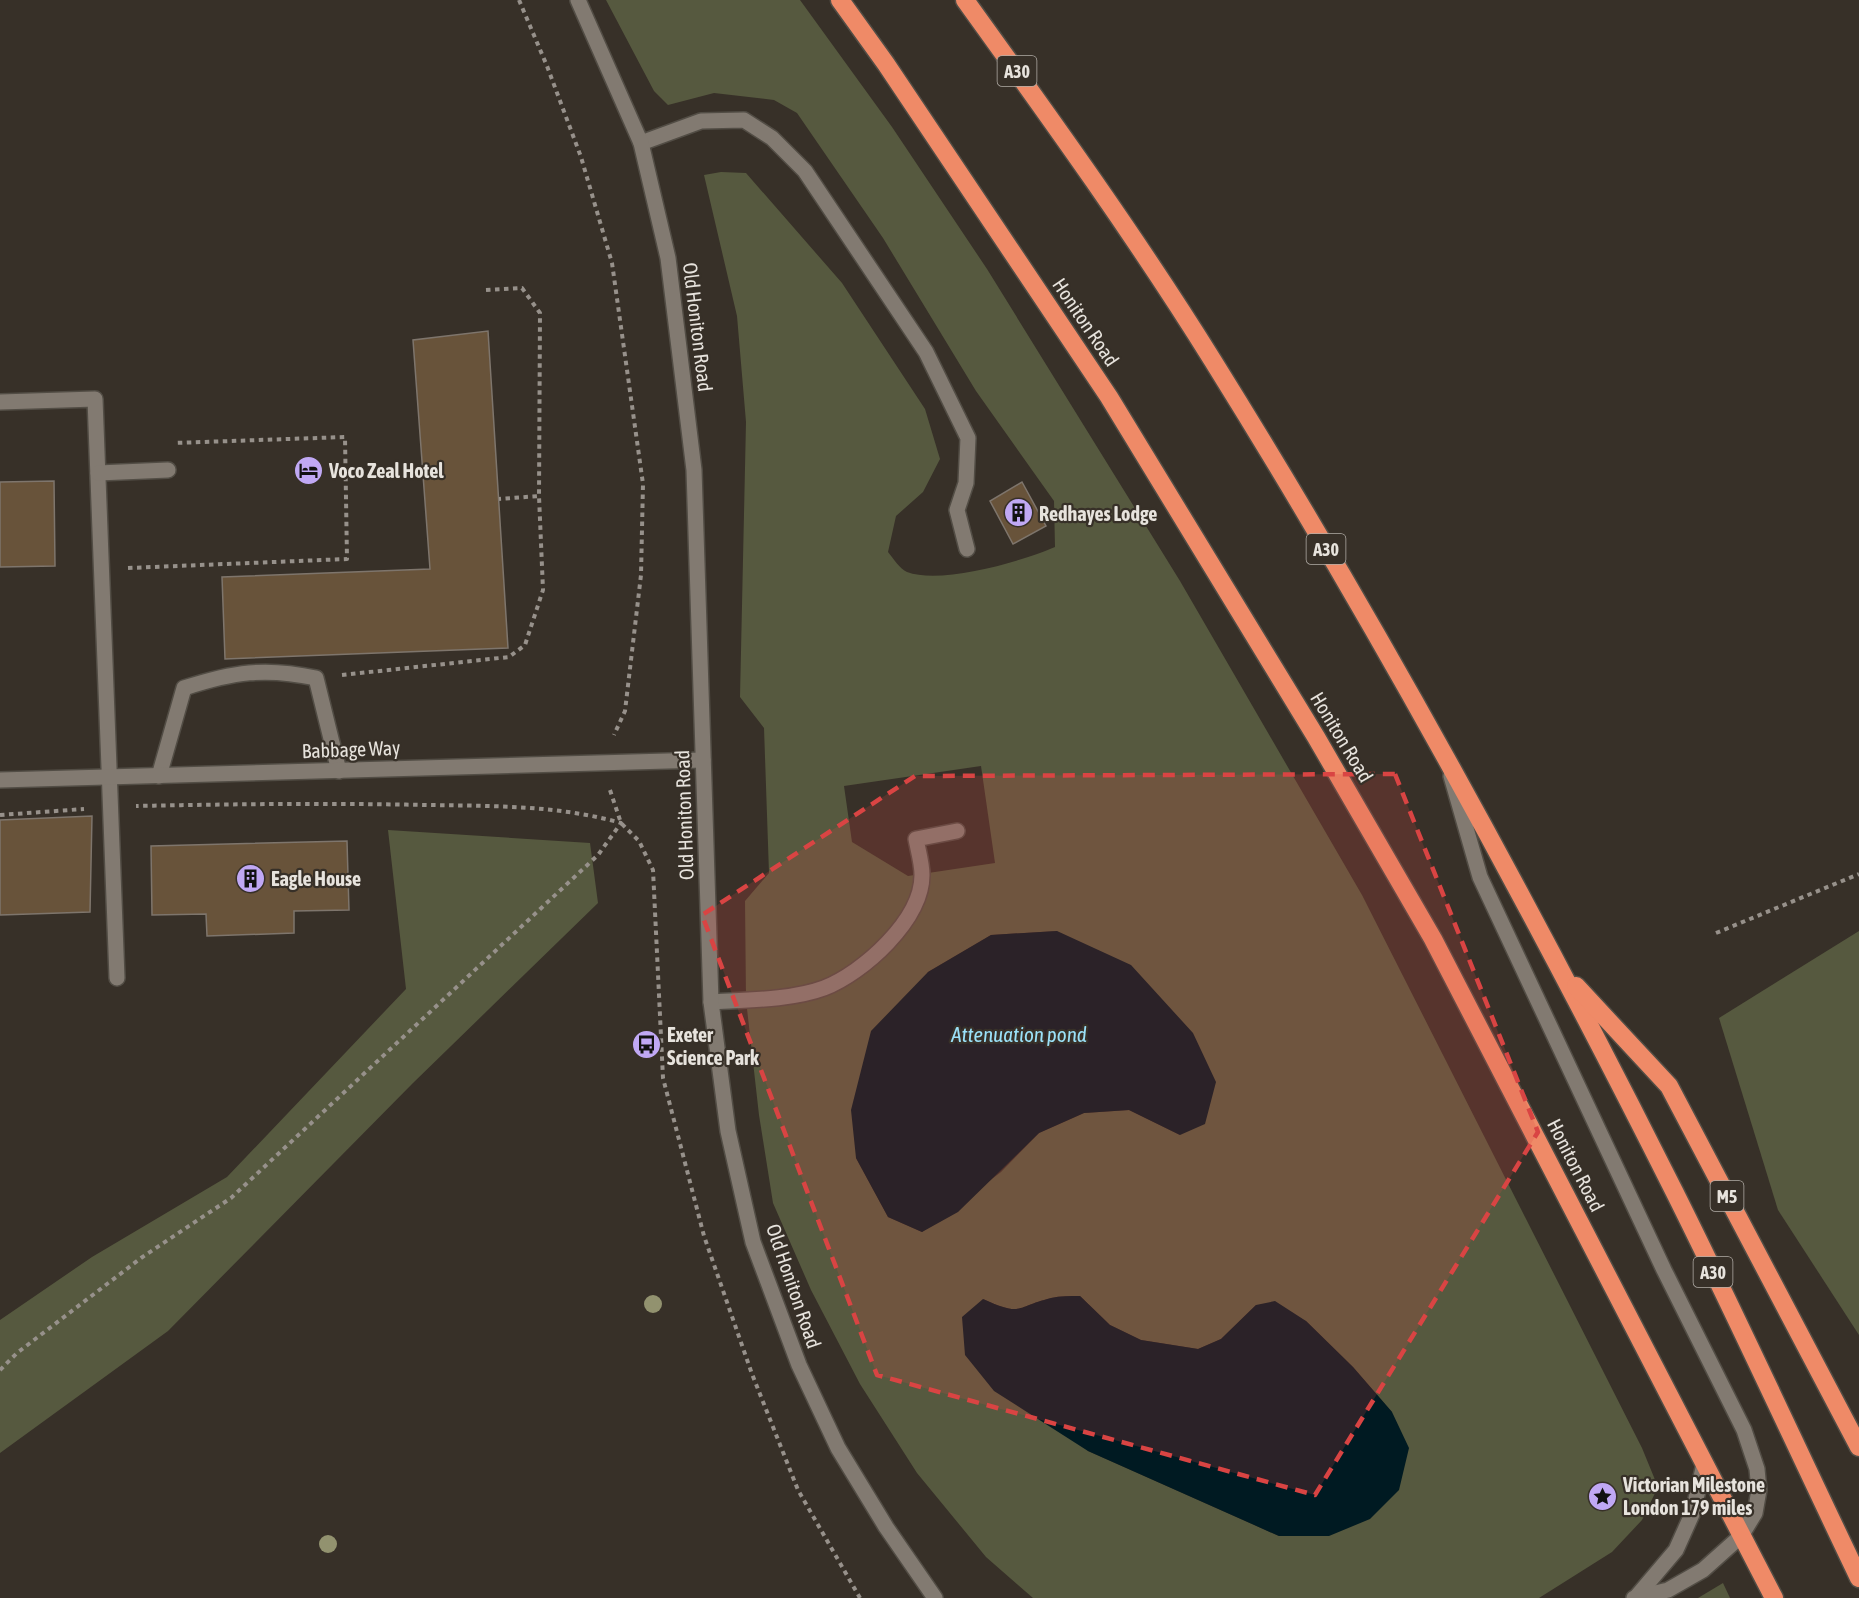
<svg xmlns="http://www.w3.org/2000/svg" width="1859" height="1598" viewBox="0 0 1859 1598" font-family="'Asap Condensed',sans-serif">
<rect width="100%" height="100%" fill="#373028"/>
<g fill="#56593f" fill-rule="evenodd">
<path d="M606 0H800L892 127 987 269 1180 581 1362 895 1642 1448 1658 1487 1642 1520 1612 1552 1539 1598H1033L986 1557 917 1473 860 1384 811 1290 773 1203 759 1115 746 1000 745 901 769 873 764 728 740 697 746 422 737 316 704 175 721 172 746 173 842 283 925 409 940 459 923 492 896 516 888 552C893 558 900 569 907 572 941 585 1023 561 1055 547L1054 501 976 391 883 238 797 113 774 100 714 93 668 105 654 91ZM981 766 995 863 908 876 852 842 844 786ZM1057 931 1180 1135 1129 1110 1084 1113 1039 1133 1001 1172 922 1232 888 1217 856 1158 928 972 991 935ZM1080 1296 1110 1325 1141 1340 1198 1349 1221 1339 1256 1305 1306 1321 1353 1367 1392 1412 1279 1536 1088 1451 983 1299C1023 1317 1015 1307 1051 1298 1060 1296 1071 1296 1080 1296Z"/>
<polygon points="388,830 590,843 598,903 413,1083 168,1331 0,1453 0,1320 92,1257 227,1177 406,989"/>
<polygon points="1859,931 1859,1335 1778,1210 1719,1018"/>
<polygon points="1723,1583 1730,1598 1698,1598"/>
</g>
<g fill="#001a22">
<polygon points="1057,931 1131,965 1193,1033 1216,1082 1205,1124 1180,1135 1129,1110 1084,1113 1039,1133 958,1212 922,1232 888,1217 856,1158 851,1110 871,1031 928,972 991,935"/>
<path d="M1080 1296 1110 1325 1141 1340 1198 1349 1221 1339 1256 1305 1275 1301 1306 1321 1353 1367 1392 1412 1409 1448 1399 1490 1370 1519 1329 1536H1279L1088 1451 994 1391 965 1355 962 1317 983 1299C1023 1317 1015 1307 1051 1298 1060 1296 1071 1296 1080 1296Z"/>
</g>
<g fill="#68533a" stroke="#7e756c" stroke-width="1.5">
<polygon points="488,331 508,648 225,659 222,577 430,569 413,340"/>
<polygon points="54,481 55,566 0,567 0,482"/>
<polygon points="1022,482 1046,526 1013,544 990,501"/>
<polygon points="92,816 90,912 0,915 0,820"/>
<polygon points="347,841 349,910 294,911 294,933 207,936 206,914 152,915 151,846"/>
</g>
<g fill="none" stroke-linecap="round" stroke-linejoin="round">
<defs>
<g id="lane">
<polyline points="641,143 701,121 744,120 772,138 805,171 926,352 968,438 966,483 957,510 967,549"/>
<polyline points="0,402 95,399 117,978"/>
<polyline points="98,473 168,470"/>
<path d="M159 776 184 688C233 672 265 667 316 678L339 771"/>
<path d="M711 1002C745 1000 792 1000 824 988 863 973 922 920 922 875 922 863 918 850 916 839L957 831"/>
</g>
<polyline id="street" points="0,780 703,760"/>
<g id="secondary">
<polyline points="578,0 641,143 668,258 694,470 711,1002 728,1131 753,1242 799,1365 838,1448 886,1527 935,1598"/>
<polyline points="1451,776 1480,877 1664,1270 1744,1430 1757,1469 1759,1490 1755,1513 1741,1536 1703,1570 1668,1590 1634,1598"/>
<polyline points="1637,1596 1676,1550 1693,1512 1704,1464"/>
</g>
<g id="highway">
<polyline points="840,0 886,64 1109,397 1316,737 1433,939 1774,1598"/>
<path d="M965 0C1050 118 1136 237 1213 361 1380 629 1532 908 1674 1191 1738 1319 1797 1449 1859 1578"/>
<polyline points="1576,986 1669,1086 1859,1447"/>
</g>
</defs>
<use href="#lane" stroke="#524d45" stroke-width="18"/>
<use href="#street" stroke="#524d45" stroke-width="18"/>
<use href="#secondary" stroke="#524d45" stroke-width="18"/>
<use href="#highway" stroke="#524d45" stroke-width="21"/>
<g stroke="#97918b" stroke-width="4" stroke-dasharray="4.5 4.5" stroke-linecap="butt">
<polyline points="519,0 547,66 581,157 612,263 643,484 641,575 625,711 614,735"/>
<polyline points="486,290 522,288 540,313 539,496"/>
<polyline points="128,568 347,559 345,437 174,443"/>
<polyline points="342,675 509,657 525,645 543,590 539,496 499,499"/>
<polyline points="610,790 621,823 639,841 653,870 663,1078 704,1236 752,1374 798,1490 860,1598"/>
<polyline points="0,815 84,809"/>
<polyline points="1716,933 1859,874"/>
<path d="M0 1370 17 1353 141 1258 231 1198 598 855 621 823C558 805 492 806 427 805 330 803 233 804 136 806"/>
</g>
<use href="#lane" stroke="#827a71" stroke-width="15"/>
<use href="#street" stroke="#827a71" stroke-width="15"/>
<use href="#secondary" stroke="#827a71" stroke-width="15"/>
<use href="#highway" stroke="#ef8a67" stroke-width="18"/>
</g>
<g fill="#92926f">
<circle cx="653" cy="1304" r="9"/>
<circle cx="328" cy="1544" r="9"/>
</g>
<path fill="#d94443" fill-opacity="0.2" stroke="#d94443" stroke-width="4.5" stroke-dasharray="12 8" stroke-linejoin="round" d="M1395 774 1538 1132 1315 1495 877 1375 702 915 915 776Z"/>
<defs>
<symbol id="hotel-disc" viewBox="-11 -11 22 22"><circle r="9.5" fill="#c0a8f4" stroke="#373028"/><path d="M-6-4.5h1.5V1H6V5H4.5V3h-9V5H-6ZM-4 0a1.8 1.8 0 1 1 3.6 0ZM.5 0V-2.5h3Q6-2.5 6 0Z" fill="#111"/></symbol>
<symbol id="building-disc" viewBox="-11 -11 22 22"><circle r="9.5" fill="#c0a8f4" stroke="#373028"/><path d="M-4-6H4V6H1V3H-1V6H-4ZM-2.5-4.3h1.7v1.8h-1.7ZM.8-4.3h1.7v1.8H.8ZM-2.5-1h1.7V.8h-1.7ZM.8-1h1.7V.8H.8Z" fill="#111"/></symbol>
<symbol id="bus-disc" viewBox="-11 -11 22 22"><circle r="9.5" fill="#c0a8f4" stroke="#373028"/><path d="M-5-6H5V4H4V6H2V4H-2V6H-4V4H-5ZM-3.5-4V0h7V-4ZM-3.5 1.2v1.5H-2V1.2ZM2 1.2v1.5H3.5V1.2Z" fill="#111"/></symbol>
<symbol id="sight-disc" viewBox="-11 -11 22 22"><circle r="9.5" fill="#c0a8f4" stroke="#373028"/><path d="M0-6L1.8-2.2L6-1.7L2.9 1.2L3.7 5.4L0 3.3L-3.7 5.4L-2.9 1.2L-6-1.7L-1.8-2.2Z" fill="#111"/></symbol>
</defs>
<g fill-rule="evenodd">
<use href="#hotel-disc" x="292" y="454" width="33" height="33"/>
<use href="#building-disc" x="1002" y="496" width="33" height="33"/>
<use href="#building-disc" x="234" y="862" width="33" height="33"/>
<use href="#bus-disc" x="630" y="1028" width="33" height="33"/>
<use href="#sight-disc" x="1586" y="1480" width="33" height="33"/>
</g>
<g text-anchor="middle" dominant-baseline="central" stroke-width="4.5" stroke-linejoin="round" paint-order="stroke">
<g fill="#373028" stroke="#b2ada7" stroke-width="1.5">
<rect x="997.5" y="56" width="39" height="30" rx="4.5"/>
<rect x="1306.5" y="534" width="39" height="30" rx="4.5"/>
<rect x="1710.5" y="1181" width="33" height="30" rx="4.5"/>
<rect x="1693.5" y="1257" width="39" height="30" rx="4.5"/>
</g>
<g font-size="18" font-weight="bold" fill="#e7e3dd">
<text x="1017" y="71">A30</text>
<text x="1326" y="549">A30</text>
<text x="1727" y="1196">M5</text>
<text x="1713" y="1272">A30</text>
</g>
<g font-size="20" fill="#e7e3dd" stroke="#373028">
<text transform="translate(1086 322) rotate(56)">Honiton Road</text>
<text transform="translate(698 327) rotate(83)">Old Honiton Road</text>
<text transform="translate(1342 737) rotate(59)">Honiton Road</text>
<text transform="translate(351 749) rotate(-2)">Babbage Way</text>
<text transform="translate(684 815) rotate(-92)">Old Honiton Road</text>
<text transform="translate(1576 1165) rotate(63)">Honiton Road</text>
<text transform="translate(794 1286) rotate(71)">Old Honiton Road</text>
</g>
<g font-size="20" font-weight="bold" fill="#e7e3dd" stroke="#373028" text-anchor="start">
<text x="329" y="470">Voco Zeal Hotel</text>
<text x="1039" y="513">Redhayes Lodge</text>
<text x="271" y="878">Eagle House</text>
<text x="667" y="1034">Exeter<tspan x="667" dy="23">Science Park</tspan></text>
<text x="1623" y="1484">Victorian Milestone<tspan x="1623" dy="23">London 179 miles</tspan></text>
</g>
<g font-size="21" font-style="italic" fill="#9be1f8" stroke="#373028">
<text x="1019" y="1034">Attenuation pond</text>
</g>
</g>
</svg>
